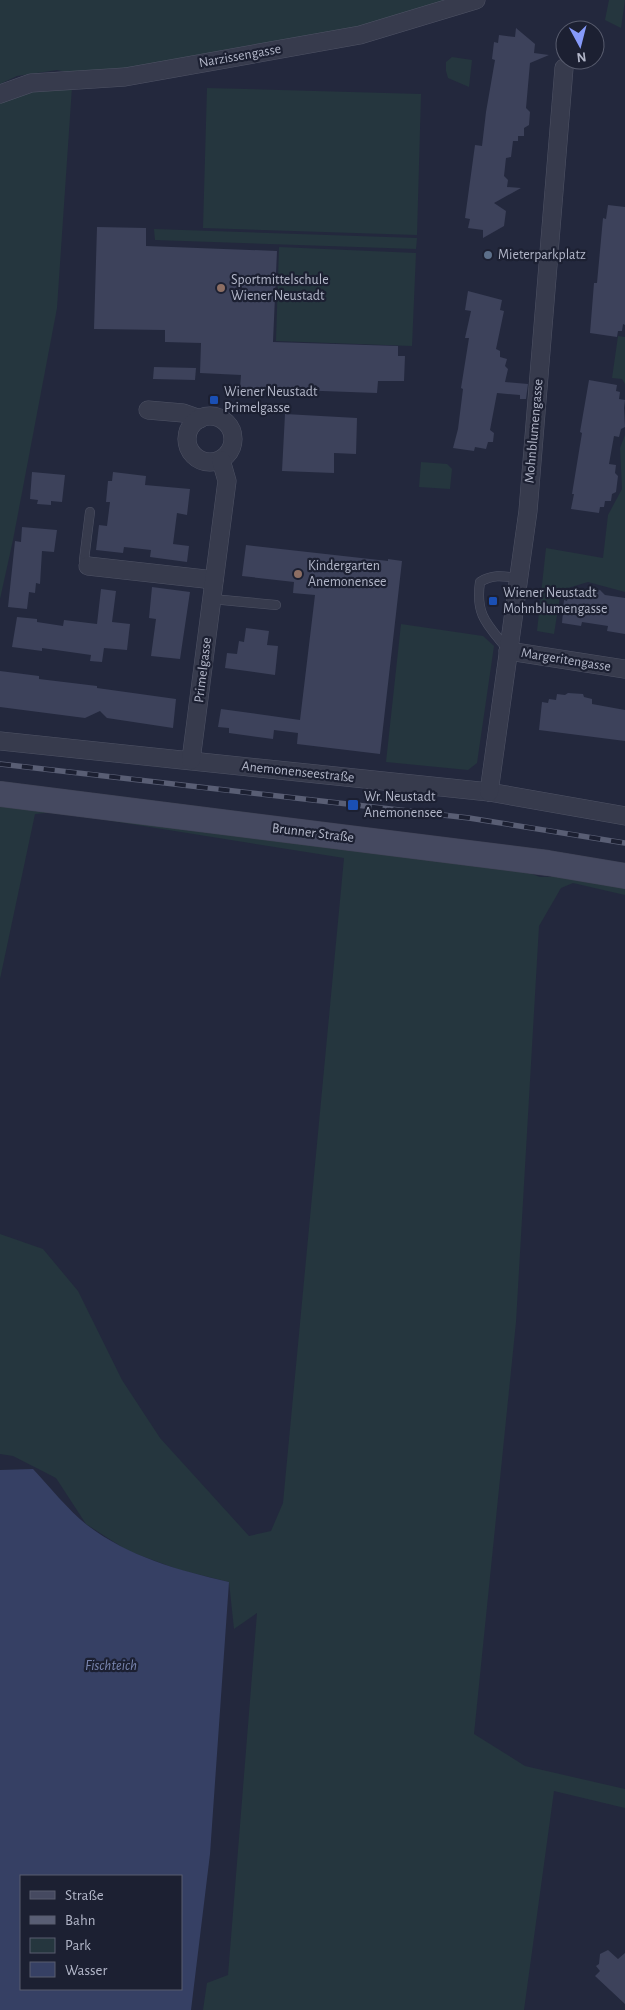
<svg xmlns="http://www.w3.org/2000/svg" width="625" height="2010" viewBox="0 0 625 2010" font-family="'Alegreya Sans',sans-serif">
<rect width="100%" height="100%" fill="#23283d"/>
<g fill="#25363e">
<polygon points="0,0 454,0 358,30 129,72 77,74 57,70 17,76 0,84"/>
<polygon points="609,0 625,0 621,28 605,20"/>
<polygon points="452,57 472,60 469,87 448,78 446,71 446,62"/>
<polygon points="72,87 57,308 13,540 0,599 0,100 30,90"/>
<polygon points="207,88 421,94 417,235 203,228"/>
<polygon points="154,229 417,238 416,249 155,240"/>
<polygon points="279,247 416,253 412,346 276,341"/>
<polygon points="618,336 625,337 625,384 622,379 612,378"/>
<polygon points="625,435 625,592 588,582 561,590 554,634 537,631 546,548 603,558 608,515 622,489 620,448"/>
<polygon points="421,462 447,464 452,469 450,489 419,487"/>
<polygon points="401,624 483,636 494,646 477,763 468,770 386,762"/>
<polygon points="0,802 510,866 540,877 579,876 625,885 625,895 573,883 561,888 539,926 516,1322 474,1734 525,1766 625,1789 625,1808 554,1791 524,2010 203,2010 207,1983 228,1975 257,1613 234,1629 229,1582 180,1570 128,1551 86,1524 56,1478 13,1456 0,1454 0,1234 43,1249 78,1291 122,1380 160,1438 249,1536 271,1531 283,1503 344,858 56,812 35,814 0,979"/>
</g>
<path fill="#364064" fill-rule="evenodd" d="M33 1469C49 1486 69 1511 87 1525 129 1557 178 1570 229 1582L210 1854 191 2010H0V1470ZM21 1876H181V1989H21Z"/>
<g fill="#3d425b">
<polygon points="516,28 535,44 534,53 549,55 530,63 526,108 530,112 529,125 524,128 524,136 518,136 518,141 513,141 511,157 506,158 504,176 508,180 507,187 521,188 494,203 506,211 504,226 483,238 483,230 468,228 470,219 465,218 475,145 482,146 486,112 495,60 492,59 494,42 498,43 499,35 515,37"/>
<polygon points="608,205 625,207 625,325 623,324 622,331 618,331 617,337 590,333 594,283 597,283 603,218 606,219"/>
<polygon points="97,227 146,228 146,246 277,251 273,342 398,346 398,356 405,356 404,381 378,381 377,393 240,388 241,375 200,373 201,343 165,342 165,330 94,329"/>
<polygon points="468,291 502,300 500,310 504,311 496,349 500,351 500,357 507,359 505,366 508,369 505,382 528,384 526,399 520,399 520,395 497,393 490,430 494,433 493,442 488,442 486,449 475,447 474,451 453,448 458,429 463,389 461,388 469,338 465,338 471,311 465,310"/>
<polygon points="154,367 196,368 195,380 153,379"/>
<polygon points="589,380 617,385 616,391 620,392 619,399 625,400 624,408 625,427 621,429 619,437 614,436 609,464 616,465 615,473 618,476 616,492 612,494 611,501 605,501 604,507 600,507 599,513 571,509 574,494 572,494 582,433 580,432"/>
<polygon points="285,414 357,418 356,454 334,453 334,473 282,471"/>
<polygon points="32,472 65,475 62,502 51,501 51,505 37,504 38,500 30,499"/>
<polygon points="113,472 146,476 145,485 190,489 187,515 177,513 173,544 189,546 187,562 150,557 151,550 124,547 123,553 96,550 99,525 107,526 110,502 106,502 108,481 112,481"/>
<polygon points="22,527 57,530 54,552 42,551 40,584 36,583 35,593 29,592 27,609 8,607 15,541 21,542"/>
<polygon points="246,545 388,561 388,559 402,561 380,754 297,744 298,733 274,730 273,739 229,733 229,728 218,727 221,709 300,720 315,595 293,593 294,582 242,576"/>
<polygon points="152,587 190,592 180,659 151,656 156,619 149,618"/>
<polygon points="589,588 600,590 605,595 625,598 625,634 607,631 608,626 582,622 581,626 562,623 564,600 567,601 568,595 577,596 578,590 586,590"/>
<polygon points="101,589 116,591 112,622 130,624 127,650 104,648 102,662 90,661 91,655 42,648 42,651 12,647 17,617 37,619 37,622 63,626 64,620 97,624"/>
<polygon points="246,628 269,631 267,645 278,646 275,675 225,668 227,653 237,654 239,641 244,642"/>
<polygon points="0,671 39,676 39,679 97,686 97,688 176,699 173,728 107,718 100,711 85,718 0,707"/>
<polygon points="568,693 583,694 584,697 592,699 592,704 625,710 625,741 539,730 542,702 548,703 549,699 556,700 557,694 565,695"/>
<polygon points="608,1950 618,1959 625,1953 625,2004 595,1976 600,1971 596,1966 599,1964 600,1954"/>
</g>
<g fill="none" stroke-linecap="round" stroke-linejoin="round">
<defs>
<g id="service">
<polyline points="88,566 84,560 90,512"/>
<polyline points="212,599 276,605"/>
<path d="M508 650C488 625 475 616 480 582 493 574 503 576 518 578"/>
</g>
<g id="minor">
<polyline points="0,94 31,83 125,77 360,35 476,0"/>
<polyline points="148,410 183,413 200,419"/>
<circle cx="210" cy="439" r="23"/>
<polyline points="88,566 214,580"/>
<polyline points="508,651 625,669"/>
<polyline points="0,741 489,792 625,816"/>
<polyline points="191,760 227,481 221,460"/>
<polyline points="489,792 528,511 564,68"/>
</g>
<polyline id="secondary" points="0,794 548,863 625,876"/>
</defs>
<use href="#service" stroke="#4f5365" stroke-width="10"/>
<use href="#minor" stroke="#4f5365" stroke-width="19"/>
<use href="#secondary" stroke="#404456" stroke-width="26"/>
<use href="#service" stroke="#373b4d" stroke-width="9"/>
<use href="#minor" stroke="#373b4d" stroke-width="18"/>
<use href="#secondary" stroke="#454960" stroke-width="25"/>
<defs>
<polyline id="rail" points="0,764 469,818 625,843"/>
</defs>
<use href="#rail" stroke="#595e74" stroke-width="5.5"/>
<use href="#rail" stroke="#1c2032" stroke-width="4" stroke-dasharray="11" stroke-linecap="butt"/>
</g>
<circle fill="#5c6f8a" stroke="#1c2032" stroke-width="2" cx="488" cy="255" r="5"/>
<g fill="#8d6e63" stroke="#1c2032" stroke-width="2">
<circle cx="221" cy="288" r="5"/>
<circle cx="298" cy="574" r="5"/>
</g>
<g fill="#1a4fb4" stroke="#1c2032" stroke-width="2">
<rect x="209" y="395" width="10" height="10" rx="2.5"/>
<rect x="488" y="596" width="10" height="10" rx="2.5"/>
<rect x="347" y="799" width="12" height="12" rx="2.5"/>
</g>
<g text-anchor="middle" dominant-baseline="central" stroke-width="4.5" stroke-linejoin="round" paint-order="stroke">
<g font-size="14" fill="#b2b6c8" stroke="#1c2032">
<text transform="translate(240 56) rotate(-10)">Narzissengasse</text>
<text transform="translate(534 431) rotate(-85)">Mohnblumengasse</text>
<text transform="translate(566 660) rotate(9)">Margeritengasse</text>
<text transform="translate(203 670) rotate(-83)">Primelgasse</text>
<text transform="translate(298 772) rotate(6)">Anemonenseestraße</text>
<text transform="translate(313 833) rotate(7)">Brunner Straße</text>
</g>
<g font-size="14" fill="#b2b6c8" stroke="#1c2032" text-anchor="start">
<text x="498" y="255">Mieterparkplatz</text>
<text x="231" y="280">Sportmittelschule<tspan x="231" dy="16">Wiener Neustadt</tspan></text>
<text x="224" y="392">Wiener Neustadt<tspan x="224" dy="16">Primelgasse</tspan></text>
<text x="308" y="566">Kindergarten<tspan x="308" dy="16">Anemonensee</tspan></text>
<text x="503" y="593">Wiener Neustadt<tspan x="503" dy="16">Mohnblumengasse</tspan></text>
<text x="364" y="797">Wr. Neustadt<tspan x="364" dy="16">Anemonensee</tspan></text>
</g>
<g font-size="15" font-style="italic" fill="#7a86b1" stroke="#1c2032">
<text x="111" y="1665">Fischteich</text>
</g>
</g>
<rect x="20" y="1875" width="162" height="115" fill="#1c2032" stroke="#585c6e"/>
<rect x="30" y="1891" width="25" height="8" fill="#454960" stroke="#585c6e"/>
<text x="65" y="1900" font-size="15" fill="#b2b6c8">Straße</text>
<rect x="30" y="1916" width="25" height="8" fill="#595e74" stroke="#585c6e"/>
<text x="65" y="1925" font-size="15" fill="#b2b6c8">Bahn</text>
<rect x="30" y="1938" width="25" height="15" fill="#25363e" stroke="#585c6e"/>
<text x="65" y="1950" font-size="15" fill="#b2b6c8">Park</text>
<rect x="30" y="1962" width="25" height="15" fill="#364064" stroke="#585c6e"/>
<text x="65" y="1975" font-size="15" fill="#b2b6c8">Wasser</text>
<g transform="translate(580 45) rotate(173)"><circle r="24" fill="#1c2032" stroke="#585c6e"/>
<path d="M0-4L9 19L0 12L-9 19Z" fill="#869afa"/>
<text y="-8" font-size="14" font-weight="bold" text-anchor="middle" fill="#b2b6c8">N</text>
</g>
</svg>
